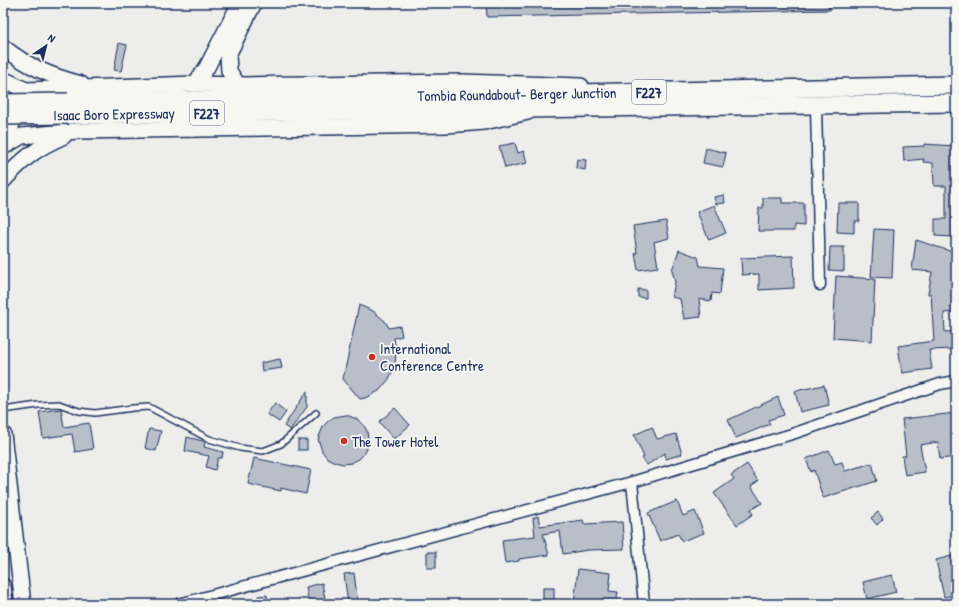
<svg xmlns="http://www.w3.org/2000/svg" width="959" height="607" viewBox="0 0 959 607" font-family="'Patrick Hand',sans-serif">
<rect width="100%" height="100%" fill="#edeeec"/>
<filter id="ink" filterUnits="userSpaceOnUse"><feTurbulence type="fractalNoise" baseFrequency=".025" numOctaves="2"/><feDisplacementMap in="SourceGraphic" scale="8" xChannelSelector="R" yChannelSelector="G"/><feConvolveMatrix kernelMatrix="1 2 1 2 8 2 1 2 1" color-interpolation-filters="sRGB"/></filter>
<g filter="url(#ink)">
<g fill="#b9bfc8" stroke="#1b2f5e">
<polygon points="486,3 830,3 830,10 487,17"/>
<polygon points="119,43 127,45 121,71 114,70"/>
<polygon points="515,143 518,153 524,151 527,163 505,168 499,146"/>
<polygon points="924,144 956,146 956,214 954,214 953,237 935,236 935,219 946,219 946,186 934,186 933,163 923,162 924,159 904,161 903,147 924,146"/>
<polygon points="706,148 726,153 723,167 703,163"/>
<polygon points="577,159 586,160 585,170 576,168"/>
<polygon points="724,195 725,203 716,204 714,197"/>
<polygon points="763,198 782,198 782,203 804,203 804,226 794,225 794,231 758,231 759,208 763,208"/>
<polygon points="838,203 859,203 859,221 854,221 854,233 837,232"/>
<polygon points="714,205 726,233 709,240 697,212"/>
<polygon points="666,221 669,238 654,242 658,267 638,270 635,253 637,253 633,226"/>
<polygon points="874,229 894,230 892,278 871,277"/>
<polygon points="916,240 956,253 956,275 951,290 956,291 956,312 944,313 945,332 956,331 956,349 929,350 932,369 902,373 898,346 934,341 931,294 928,294 932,272 912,270"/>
<polygon points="830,247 844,247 844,271 829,270"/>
<polygon points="679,250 698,257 700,266 723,268 720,294 712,293 711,301 699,299 701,317 684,319 680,299 672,297 675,282 672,270"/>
<polygon points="793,256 794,288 759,290 759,274 742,275 741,258"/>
<polygon points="836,276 875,279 872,341 833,338"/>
<polygon points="638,289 646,290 646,298 638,297"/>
<polygon points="359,305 373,311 385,321 389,328 400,326 402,336 394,338 396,350 395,365 389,379 379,391 365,398 360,399 343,379"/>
<polygon points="280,359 282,368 262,371 261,363"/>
<polygon points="824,385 829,405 800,412 795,391"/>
<polygon points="307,391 307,407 290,430 284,426"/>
<polygon points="778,397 784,415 768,420 770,424 736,438 728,420"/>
<polygon points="275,403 286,412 279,422 267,414"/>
<polygon points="395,408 410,425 394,439 379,422"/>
<polygon points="61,409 64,427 89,423 93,449 75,452 72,434 43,438 39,412"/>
<polygon points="956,413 956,457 940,459 938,442 920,445 925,472 905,475 902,456 906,456 902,419"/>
<polygon points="346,415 357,419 363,424 367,431 368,438 368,446 365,453 359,459 351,463 343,464 335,462 327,458 322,451 318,439 323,427 328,421 334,417"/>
<polygon points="652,427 657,439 676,434 682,454 666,459 665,453 647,465 642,458 644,457 634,435"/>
<polygon points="149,429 161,431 156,451 145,448"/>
<polygon points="187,437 203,441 205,442 204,447 223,452 222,458 218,458 215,470 206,467 209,456 185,451"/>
<rect x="298" y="440" width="9" height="10"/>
<polygon points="829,450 835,464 842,462 845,471 872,463 877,481 823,498 814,470 811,472 806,459"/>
<polygon points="254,458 311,470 306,494 281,488 281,491 248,484"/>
<polygon points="747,464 758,481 751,486 762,503 750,510 753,514 737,525 714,493 734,479 731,475"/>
<polygon points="677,501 683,516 695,511 704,533 682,541 678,534 660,541 648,513"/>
<polygon points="878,512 883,519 877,525 871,518"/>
<polygon points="538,516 540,526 583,520 584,524 622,522 624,549 588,550 563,554 560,531 543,534 549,555 519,559 519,561 505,563 502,540 535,536 533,518"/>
<rect x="427" y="552" width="9" height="16"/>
<polygon points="952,556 956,576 956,595 944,597 936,560"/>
<polygon points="578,569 611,573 609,591 618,592 616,603 574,604"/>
<polygon points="354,573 358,604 348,604 344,574"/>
<polygon points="892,575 896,592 867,599 863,582"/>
<polygon points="322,583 326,604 309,604 306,587"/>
<rect x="543" y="588" width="11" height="16"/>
<polygon points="267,595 268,604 259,604 258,596"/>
</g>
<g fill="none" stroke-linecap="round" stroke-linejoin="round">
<defs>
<polyline id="lane" points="3,410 38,405 59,404 79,411 95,413 133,408 149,407 209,439 240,448 263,451 281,444 316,413"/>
<g id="street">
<polyline points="816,105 820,285"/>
<polyline points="632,482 644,604"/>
<polyline points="179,604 632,482 792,434 940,384 956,381"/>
</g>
<g id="secondary">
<path d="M3 47C28 67 51 76 81 84"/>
<polyline points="3,79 26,90 195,84 238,85 462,82 581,86"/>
<polyline points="195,84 207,67 240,3"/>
<polyline points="238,85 229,71 228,55 254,3"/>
<polyline points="3,147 22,136 78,131 447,125 484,122 528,112"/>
<path d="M3 147C10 133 15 120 13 104"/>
<path d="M3 181C23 159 36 148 64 136"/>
<polyline points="3,434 23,604"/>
<polyline points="3,586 5,604"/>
</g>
<g id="primary">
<polyline points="68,102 343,98 956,85"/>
<polyline points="69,115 956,103"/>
</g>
</defs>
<use href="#lane" stroke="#1b2f5e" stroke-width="8"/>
<use href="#street" stroke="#1b2f5e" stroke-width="13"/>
<use href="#secondary" stroke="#1b2f5e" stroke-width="18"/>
<use href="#primary" stroke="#1b2f5e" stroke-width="20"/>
<use href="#lane" stroke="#f6f6f2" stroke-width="5"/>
<use href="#street" stroke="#f6f6f2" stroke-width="10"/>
<use href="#secondary" stroke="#f6f6f2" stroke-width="15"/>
<use href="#primary" stroke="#f6f6f2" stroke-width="17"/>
<defs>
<g id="primary-bridge">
<polyline points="3,103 68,102"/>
<polyline points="3,116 69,115"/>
</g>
</defs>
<use href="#primary-bridge" stroke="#1b2f5e" stroke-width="20" stroke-linecap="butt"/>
<use href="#primary-bridge" stroke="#f6f6f2" stroke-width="17"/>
</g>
</g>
<g fill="#c8321e" stroke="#f6f6f2" stroke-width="1.5">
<circle cx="372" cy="357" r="4"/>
<circle cx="344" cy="441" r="4"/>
</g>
<g text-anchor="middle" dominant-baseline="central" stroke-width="3.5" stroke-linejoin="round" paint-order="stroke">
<g fill="#f6f6f2" stroke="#5d6b8a" stroke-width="1">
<rect x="632" y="80" width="34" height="24" rx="3"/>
<rect x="190" y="101" width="34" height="24" rx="3"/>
</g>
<g font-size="14" font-weight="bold" fill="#1b2f5e">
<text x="649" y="92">F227</text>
<text x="207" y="113">F227</text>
</g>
<g font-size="15" fill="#1b2f5e" stroke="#f6f6f2">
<text transform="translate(517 94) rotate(-1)">Tombia Roundabout- Berger Junction</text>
<text transform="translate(114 114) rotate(-1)">Isaac Boro Expressway</text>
</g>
<g font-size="15" fill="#1b2f5e" stroke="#f6f6f2" text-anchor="start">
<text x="380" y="348">International<tspan x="380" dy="17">Conference Centre</tspan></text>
<text x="352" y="441">The Tower Hotel</text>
</g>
</g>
<rect width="959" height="607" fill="none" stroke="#f6f6f2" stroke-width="16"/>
<rect x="8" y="8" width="943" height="591" fill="none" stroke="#1b2f5e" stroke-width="1.5" filter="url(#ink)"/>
<g transform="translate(46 46) rotate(35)" stroke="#f6f6f2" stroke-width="3" paint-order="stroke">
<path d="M0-3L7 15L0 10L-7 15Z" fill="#1b2f5e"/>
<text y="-6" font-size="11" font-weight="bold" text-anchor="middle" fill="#1b2f5e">N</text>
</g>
</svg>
